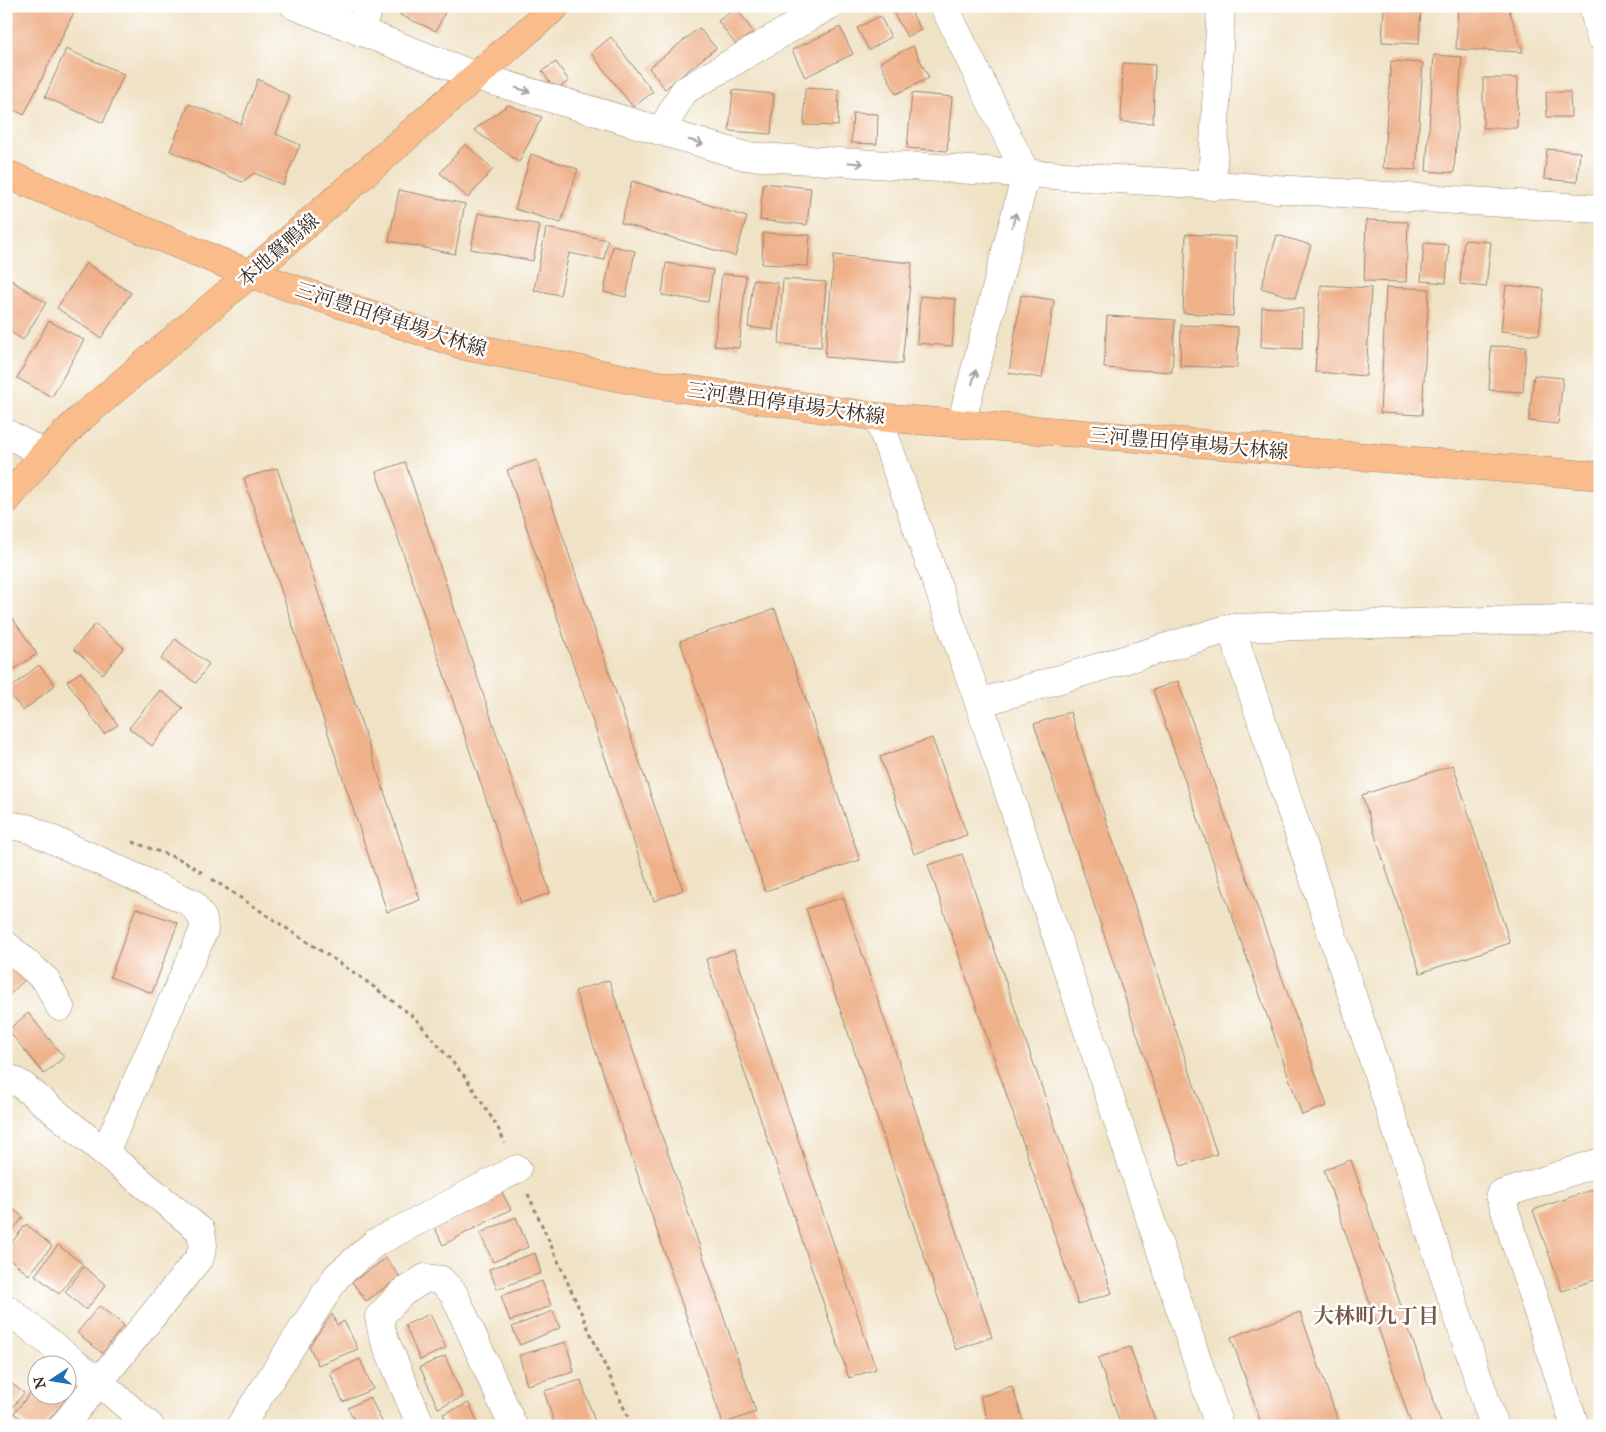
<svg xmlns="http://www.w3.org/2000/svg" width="1606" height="1432" viewBox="0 0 1606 1432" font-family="'IM FELL Great Primer','Noto Serif JP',serif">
<rect width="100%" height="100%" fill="#fff"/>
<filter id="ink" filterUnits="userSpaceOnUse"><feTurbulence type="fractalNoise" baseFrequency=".02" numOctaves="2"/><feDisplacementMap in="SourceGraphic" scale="10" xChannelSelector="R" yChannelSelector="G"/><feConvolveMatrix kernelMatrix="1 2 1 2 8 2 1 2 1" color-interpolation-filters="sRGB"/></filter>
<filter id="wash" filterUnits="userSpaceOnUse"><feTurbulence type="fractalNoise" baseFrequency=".0096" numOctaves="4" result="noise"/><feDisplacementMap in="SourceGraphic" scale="20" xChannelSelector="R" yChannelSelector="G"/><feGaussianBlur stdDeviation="1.12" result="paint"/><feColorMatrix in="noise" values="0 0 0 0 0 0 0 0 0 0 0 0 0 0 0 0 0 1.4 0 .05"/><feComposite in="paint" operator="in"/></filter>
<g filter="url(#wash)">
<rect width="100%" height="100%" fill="#f0e2c5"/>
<g id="blocks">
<g fill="#efb18a">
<polygon points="11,6 77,6 24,115 6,106 6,17"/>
<polygon points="404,6 448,6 436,31 400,15"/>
<polygon points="894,6 908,6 921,30 907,37 891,8"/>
<polygon points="1384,6 1421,6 1419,44 1382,42"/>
<polygon points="1458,6 1508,6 1523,52 1456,49"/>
<polygon points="736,8 753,32 736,45 718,21"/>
<polygon points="880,16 891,37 869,50 857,28"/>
<polygon points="840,27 853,54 805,77 792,50"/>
<polygon points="699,28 716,48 665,89 649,68"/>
<polygon points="611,37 653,92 633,107 591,53"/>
<polygon points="913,46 929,78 896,94 880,62"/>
<polygon points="66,49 124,74 103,123 45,97"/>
<polygon points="1434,55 1462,57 1454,173 1426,171"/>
<polygon points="1391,61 1423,63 1416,170 1383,168"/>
<polygon points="556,62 569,81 555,90 542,71"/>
<polygon points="1123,63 1155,65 1153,123 1121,122"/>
<polygon points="1483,78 1518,78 1517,128 1483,128"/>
<polygon points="258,79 290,96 276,134 300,145 283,185 254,173 242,182 170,151 189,104 241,124"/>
<polygon points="805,88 839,90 838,126 804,125"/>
<polygon points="733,90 774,94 771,134 729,131"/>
<polygon points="1546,92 1570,92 1571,117 1547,117"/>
<polygon points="912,93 952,97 947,151 907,148"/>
<polygon points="508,105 542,117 519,162 474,130"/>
<polygon points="853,113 878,114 877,144 851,143"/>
<polygon points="465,144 493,169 468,198 440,173"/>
<polygon points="1547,149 1580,152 1577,182 1544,179"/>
<polygon points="531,154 578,169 561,223 515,209"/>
<polygon points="632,181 747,217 735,256 621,223"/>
<polygon points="763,183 811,188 807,225 760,220"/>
<polygon points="399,190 465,204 455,254 389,241"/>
<polygon points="478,213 540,225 533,261 471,249"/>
<polygon points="1366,220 1408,222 1406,282 1364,281"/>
<polygon points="546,228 608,240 604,260 569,253 560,295 534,290"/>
<polygon points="763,233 810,235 808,266 762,264"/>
<polygon points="1186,234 1236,237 1233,316 1183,313"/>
<polygon points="1277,235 1311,245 1295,298 1261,288"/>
<polygon points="1464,240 1491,242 1486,287 1460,284"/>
<polygon points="1424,243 1449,245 1446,283 1421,281"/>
<polygon points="613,246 635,251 626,297 604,292"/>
<polygon points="834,255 912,263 902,364 825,357"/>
<polygon points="86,263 131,293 101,338 57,308"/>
<polygon points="666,263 713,270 708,302 662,295"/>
<polygon points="722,274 746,276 739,348 714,346"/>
<polygon points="6,277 46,303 23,340 6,329"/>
<polygon points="783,279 826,282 821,347 779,344"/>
<polygon points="753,280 778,283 773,330 748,327"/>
<polygon points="1321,285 1371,288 1366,376 1315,372"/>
<polygon points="1506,285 1544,289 1539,335 1501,331"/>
<polygon points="1386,287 1429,289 1422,415 1380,413"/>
<polygon points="1021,295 1054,300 1042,378 1009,373"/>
<polygon points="920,296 956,299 952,346 917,343"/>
<polygon points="1262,307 1303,309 1302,349 1261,347"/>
<polygon points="1107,316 1175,320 1172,372 1104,368"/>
<polygon points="49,321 84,340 52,397 17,378"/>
<polygon points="1181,325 1238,327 1237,368 1180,366"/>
<polygon points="1491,346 1526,347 1523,392 1489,390"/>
<polygon points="1534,375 1563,378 1558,424 1529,421"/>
<polygon points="537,460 683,890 654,901 507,470"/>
<polygon points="405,462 550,893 521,903 376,472"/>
<polygon points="277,468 420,900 387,912 244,478"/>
<polygon points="6,609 37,654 10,672 6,666"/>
<polygon points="775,609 860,860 765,891 680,641"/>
<polygon points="95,624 124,648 103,674 74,649"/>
<polygon points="175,639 209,664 196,683 161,659"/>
<polygon points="39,665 55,685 23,711 7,691"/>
<polygon points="81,672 118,725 104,734 67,681"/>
<polygon points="1178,681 1327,1106 1302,1115 1153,690"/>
<polygon points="160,690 183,708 152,746 129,728"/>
<polygon points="1070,712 1217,1154 1181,1166 1034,724"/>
<polygon points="932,738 967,835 914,854 880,757"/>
<polygon points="1453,765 1510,943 1420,973 1362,795"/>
<polygon points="962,854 1112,1293 1078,1304 928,865"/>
<polygon points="843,897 992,1337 956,1350 806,909"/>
<polygon points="136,908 178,923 152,993 110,977"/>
<polygon points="734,950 876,1369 849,1378 706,959"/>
<polygon points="6,952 30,975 6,998"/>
<polygon points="609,980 756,1412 723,1424 575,991"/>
<polygon points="28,1013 64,1057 44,1074 8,1030"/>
<polygon points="1351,1160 1442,1426 1412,1426 1324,1170"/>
<polygon points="1600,1187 1600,1278 1562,1291 1533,1210"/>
<polygon points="500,1189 511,1209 443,1245 433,1224"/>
<polygon points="6,1203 23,1217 6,1239"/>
<polygon points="516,1217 528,1247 493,1262 480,1233"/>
<polygon points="26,1224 52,1246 29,1275 6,1256 6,1250"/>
<polygon points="58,1245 83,1264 59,1294 35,1275"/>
<polygon points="535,1253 541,1273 497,1289 489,1269"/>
<polygon points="386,1258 400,1277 366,1301 352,1282"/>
<polygon points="84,1267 106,1285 86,1310 65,1292"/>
<polygon points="542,1281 551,1306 510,1321 501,1296"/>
<polygon points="99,1306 124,1325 102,1353 77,1333"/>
<polygon points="553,1311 560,1328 520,1345 512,1327"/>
<polygon points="1300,1312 1340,1426 1262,1426 1231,1337"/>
<polygon points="332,1314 337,1325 344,1321 358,1349 318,1365 309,1346"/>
<polygon points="430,1314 446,1348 420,1360 405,1325"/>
<polygon points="566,1342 574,1372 527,1385 519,1355"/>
<polygon points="1130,1347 1157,1426 1121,1426 1098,1358"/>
<polygon points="445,1356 463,1397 438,1408 420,1367"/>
<polygon points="360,1359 373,1389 343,1402 330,1373"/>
<polygon points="6,1379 24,1393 6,1415"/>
<polygon points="581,1380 595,1422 583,1426 555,1426 544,1391"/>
<polygon points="38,1384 38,1394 60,1394 66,1399 44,1426 30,1426 14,1413"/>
<polygon points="1012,1386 1025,1426 990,1426 980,1397"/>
<polygon points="370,1397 384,1426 357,1426 348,1408"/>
<polygon points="469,1403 479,1426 448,1426 443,1414"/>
</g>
</g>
</g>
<g filter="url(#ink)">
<use href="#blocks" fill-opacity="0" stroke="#968672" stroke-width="1"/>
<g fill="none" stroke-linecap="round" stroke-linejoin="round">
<defs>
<g id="minor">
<polyline points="295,6 476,76 745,156 1600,209"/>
<polyline points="944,6 1026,174 961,424"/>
<polyline points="1593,6 1600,36"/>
<polyline points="358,31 370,6"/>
<polyline points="661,131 684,91 828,6"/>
<polyline points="1212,186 1221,6"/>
<polyline points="878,417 979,703 1219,1426"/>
<polyline points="6,433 44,454"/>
<polyline points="1231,628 1494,1426"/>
<polyline points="979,703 1231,628 1600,618"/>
<polyline points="6,825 27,828 192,903 203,919 204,930 105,1152"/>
<polyline points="6,945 46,980 60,1007"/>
<polyline points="6,1080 10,1079 22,1085 201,1231 203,1245 200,1257 63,1426"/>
<polyline points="6,1308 99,1382 150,1426"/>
<polyline points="240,1426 337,1276 375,1243 517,1169"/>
<polyline points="421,1426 383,1336 379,1317 402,1293 425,1278 441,1280 454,1294 513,1426"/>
<polyline points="1575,1426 1500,1195 1600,1162"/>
</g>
<g id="major">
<polyline points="6,174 250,274 465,346 646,383 878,417 1600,476"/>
<polyline points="6,501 44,454 81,418 250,274 556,6"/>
</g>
</defs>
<use href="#minor" stroke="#968672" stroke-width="29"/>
<use href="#major" stroke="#968672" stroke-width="29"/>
<g stroke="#968672" stroke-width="3" stroke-dasharray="4 4" stroke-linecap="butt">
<polyline points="133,842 184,861 204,874"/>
<polyline points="212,879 362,978 415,1018 466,1078 497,1126 505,1143"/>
<polyline points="528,1194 632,1426"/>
</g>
<use href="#minor" stroke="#fff" stroke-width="28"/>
<use href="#major" stroke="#fabc8b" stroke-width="28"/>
</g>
<defs><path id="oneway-shaft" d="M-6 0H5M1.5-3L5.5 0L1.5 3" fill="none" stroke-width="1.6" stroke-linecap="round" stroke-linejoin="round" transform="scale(1.25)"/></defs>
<g stroke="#a79f9a">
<use href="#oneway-shaft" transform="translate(523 90) rotate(17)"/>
<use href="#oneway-shaft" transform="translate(696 142) rotate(17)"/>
<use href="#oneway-shaft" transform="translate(856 163) rotate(4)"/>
<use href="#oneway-shaft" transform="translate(1014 220) rotate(-75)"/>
<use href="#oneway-shaft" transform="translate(974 377) rotate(-75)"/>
</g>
</g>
<g text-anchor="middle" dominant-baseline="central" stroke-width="5" stroke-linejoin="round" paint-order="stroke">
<g font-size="20" fill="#3b2a1e" stroke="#fff">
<text transform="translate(278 250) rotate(-41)">本地鴛鴨線</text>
<text transform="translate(391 319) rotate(18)">三河豊田停車場大林線</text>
<text transform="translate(786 403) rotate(8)">三河豊田停車場大林線</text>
<text transform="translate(1189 443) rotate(5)">三河豊田停車場大林線</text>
</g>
<g font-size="21" font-weight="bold" fill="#7a5944" stroke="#fff">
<text x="1376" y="1316">大林町九丁目</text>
</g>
</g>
<rect width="1606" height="1432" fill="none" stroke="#fff" stroke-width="25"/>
<g transform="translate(52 1380) rotate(258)"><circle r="24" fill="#ffffff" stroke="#b1aaa5"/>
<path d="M0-4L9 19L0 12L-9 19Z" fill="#1f6fb2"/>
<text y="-8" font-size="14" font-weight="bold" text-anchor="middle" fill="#3b2a1e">N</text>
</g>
</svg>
